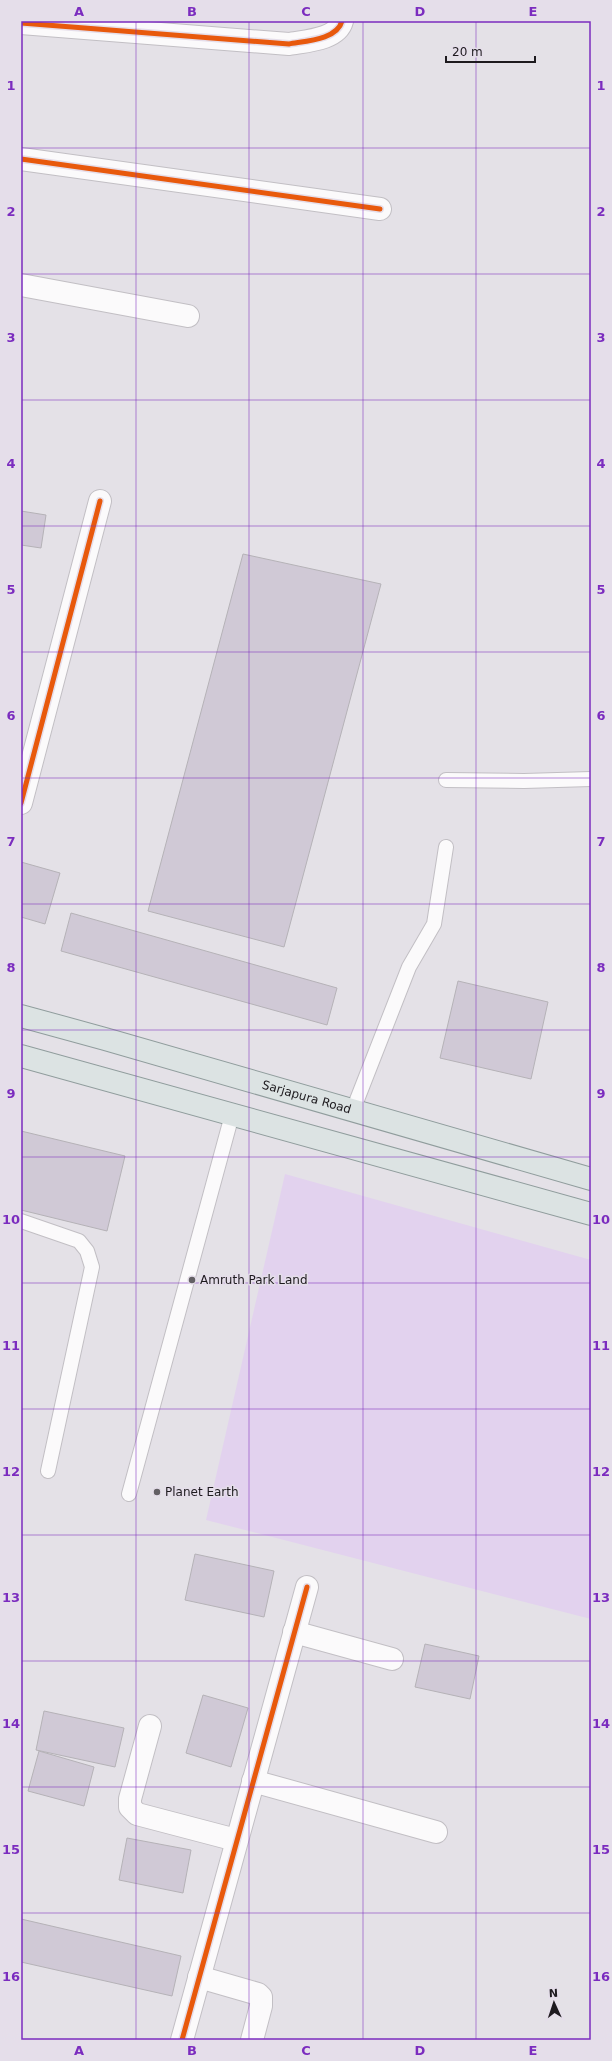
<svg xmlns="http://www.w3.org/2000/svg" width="612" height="2061" viewBox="0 0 612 2061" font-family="'DejaVu Sans',sans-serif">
<rect width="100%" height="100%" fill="#e4e1e7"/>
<polygon fill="#e2d2ee" points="285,1174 591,1260 591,1619 206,1520"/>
<g fill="#d0c9d6" stroke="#b5b2b7">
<polygon points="21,511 46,515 41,548 21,545"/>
<polygon points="243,554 381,584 284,947 148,911"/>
<polygon points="21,862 60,873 45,924 21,917"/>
<polygon points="71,913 337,988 327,1025 61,951"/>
<polygon points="458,981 548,1002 531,1079 440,1058"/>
<polygon points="21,1131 125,1156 107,1231 21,1210"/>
<polygon points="195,1554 274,1571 264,1617 185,1600"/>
<polygon points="425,1644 479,1656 470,1699 415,1687"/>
<polygon points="203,1695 248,1708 231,1767 186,1753"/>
<polygon points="44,1711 124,1728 115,1767 36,1750"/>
<polygon points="39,1751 94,1767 84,1806 28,1791"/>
<polygon points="127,1838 191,1850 183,1893 119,1880"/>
<polygon points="21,1919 181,1956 172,1996 21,1962"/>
</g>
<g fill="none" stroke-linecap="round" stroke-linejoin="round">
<defs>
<g id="lane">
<polyline points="446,780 524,781 591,779"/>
<polyline points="353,1110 409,967 434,924 446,847"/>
<polyline points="21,1221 79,1241 87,1251 92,1267 48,1471"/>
<polyline points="129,1494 232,1115"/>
</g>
<g id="street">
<path d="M21 23 289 44C305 41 337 40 342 21"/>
<polyline points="21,159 380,209"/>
<polyline points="21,285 188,316"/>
<polyline points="21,803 100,501"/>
<polyline points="294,1632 392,1659"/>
<polyline points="150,1726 130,1799 130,1807 137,1814 236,1840"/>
<polyline points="253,1781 436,1832"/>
<polyline points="199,1977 258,1994 261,1997 261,2006 252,2040"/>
<polyline points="182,2040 307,1587"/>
</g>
<g id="primary">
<path id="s1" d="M21 1016 105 1039 591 1179"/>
<polyline points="21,1056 591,1214"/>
</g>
</defs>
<use href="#lane" stroke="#c2bfc4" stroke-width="16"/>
<use href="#street" stroke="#c2bfc4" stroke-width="24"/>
<use href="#primary" stroke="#909d9d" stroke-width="24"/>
<use href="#lane" stroke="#fbfafb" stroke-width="14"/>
<use href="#street" stroke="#fbfafb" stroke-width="22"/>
<use href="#primary" stroke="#dce3e3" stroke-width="22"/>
<defs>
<g id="cycleway">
<path d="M21 23 289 44C305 41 337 40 342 21"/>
<polyline points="21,159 380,209"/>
<polyline points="21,803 100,501"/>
<polyline points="182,2040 307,1587"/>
</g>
</defs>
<use href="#cycleway" stroke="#e5deea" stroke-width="8"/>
<use href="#cycleway" stroke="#e8590c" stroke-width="5"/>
</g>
<path fill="none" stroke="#7b2cbf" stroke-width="1" stroke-opacity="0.55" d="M136 21V2040M249 21V2040M363 21V2040M476 21V2040M21 148H591M21 274H591M21 400H591M21 526H591M21 652H591M21 778H591M21 904H591M21 1030H591M21 1157H591M21 1283H591M21 1409H591M21 1535H591M21 1661H591M21 1787H591M21 1913H591"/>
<g fill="#636064" stroke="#e5deea" stroke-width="1.5">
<circle cx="192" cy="1280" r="4"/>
<circle cx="157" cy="1492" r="4"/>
</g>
<g text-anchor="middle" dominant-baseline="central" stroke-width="3" stroke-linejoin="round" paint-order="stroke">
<g font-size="12" fill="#1d1a1e" stroke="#e5deea">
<text stroke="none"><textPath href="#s1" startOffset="297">Sarjapura Road</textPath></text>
</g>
<g font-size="12" fill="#1d1a1e" stroke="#e5deea" text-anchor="start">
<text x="200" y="1280">Amruth Park Land</text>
<text x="165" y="1492">Planet Earth</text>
</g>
</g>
<rect width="612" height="2061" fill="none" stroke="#e5deea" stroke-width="44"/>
<g transform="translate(554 2003) rotate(357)" stroke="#e5deea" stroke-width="3" paint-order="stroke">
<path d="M0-3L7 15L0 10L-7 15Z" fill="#1d1a1e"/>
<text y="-6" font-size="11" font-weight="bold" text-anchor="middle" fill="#1d1a1e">N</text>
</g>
<path d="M446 56v6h89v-6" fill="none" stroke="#1d1a1e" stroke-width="2"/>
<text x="452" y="56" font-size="12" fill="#1d1a1e" stroke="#e5deea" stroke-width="3" paint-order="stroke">20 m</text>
<rect x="22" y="22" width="568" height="2017" fill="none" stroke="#7b2cbf" stroke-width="1.5"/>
<g font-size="13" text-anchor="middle" font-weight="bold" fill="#7b2cbf">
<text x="79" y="16">A</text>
<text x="192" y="16">B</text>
<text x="306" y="16">C</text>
<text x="420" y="16">D</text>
<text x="533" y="16">E</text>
<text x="11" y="90">1</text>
<text x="601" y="90">1</text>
<text x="11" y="216">2</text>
<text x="601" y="216">2</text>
<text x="11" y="342">3</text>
<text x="601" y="342">3</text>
<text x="11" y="468">4</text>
<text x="601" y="468">4</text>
<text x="11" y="594">5</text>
<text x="601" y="594">5</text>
<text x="11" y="720">6</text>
<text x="601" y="720">6</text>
<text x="11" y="846">7</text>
<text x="601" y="846">7</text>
<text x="11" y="972">8</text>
<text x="601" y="972">8</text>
<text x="11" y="1098">9</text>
<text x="601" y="1098">9</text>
<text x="11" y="1224">10</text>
<text x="601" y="1224">10</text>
<text x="11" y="1350">11</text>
<text x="601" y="1350">11</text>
<text x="11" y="1476">12</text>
<text x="601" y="1476">12</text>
<text x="11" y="1602">13</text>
<text x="601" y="1602">13</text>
<text x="11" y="1728">14</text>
<text x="601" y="1728">14</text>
<text x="11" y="1854">15</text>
<text x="601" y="1854">15</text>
<text x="11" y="1981">16</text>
<text x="601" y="1981">16</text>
<text x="79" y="2055">A</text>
<text x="192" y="2055">B</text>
<text x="306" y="2055">C</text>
<text x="420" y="2055">D</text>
<text x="533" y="2055">E</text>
</g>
</svg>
